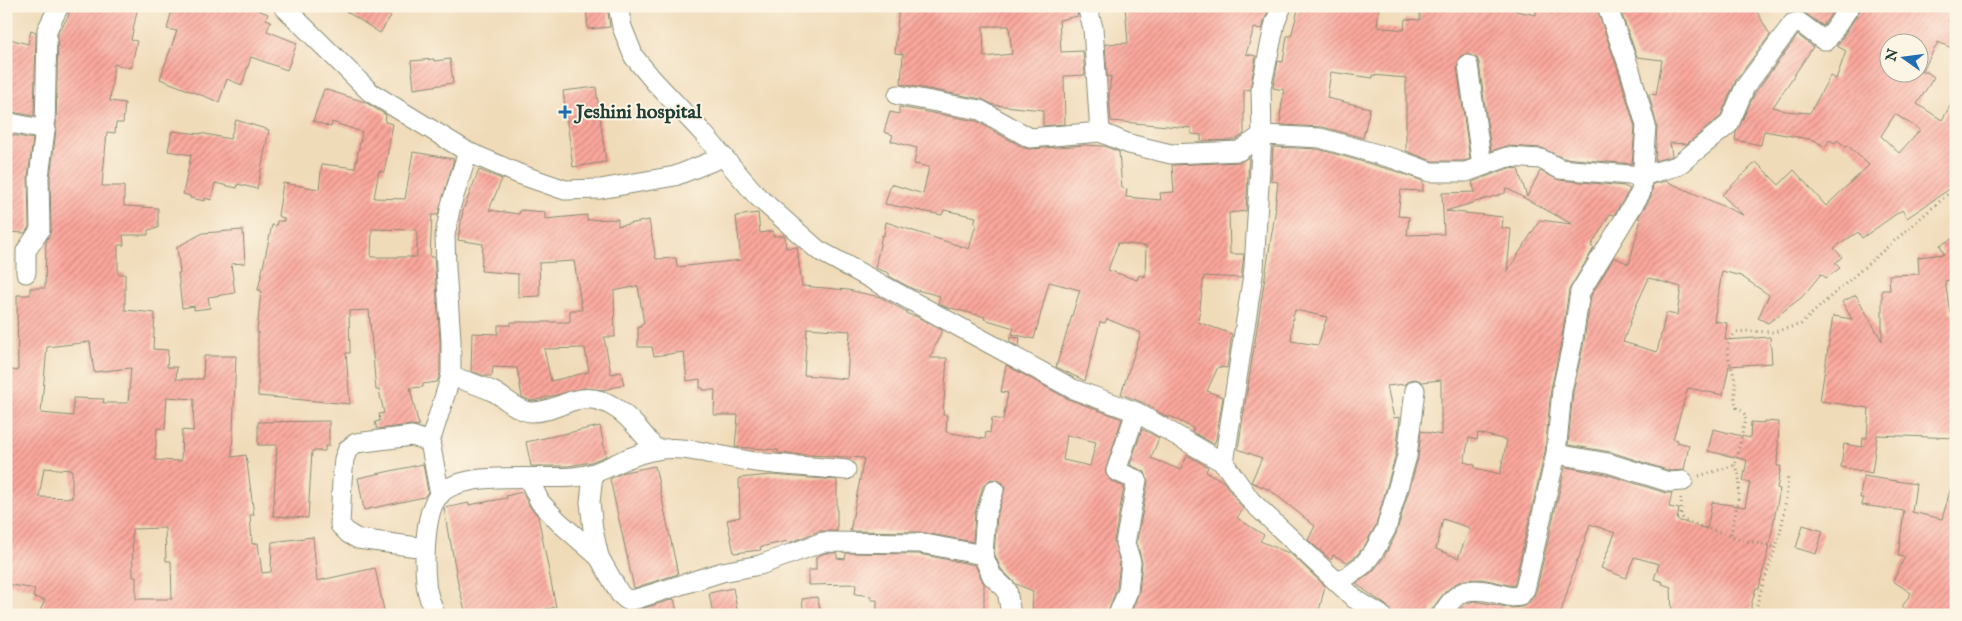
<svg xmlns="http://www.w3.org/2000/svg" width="1962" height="621" viewBox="0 0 1962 621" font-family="'IM FELL English',serif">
<defs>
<pattern id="building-hatch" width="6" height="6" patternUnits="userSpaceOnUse" patternTransform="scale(1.25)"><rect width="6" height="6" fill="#fca79c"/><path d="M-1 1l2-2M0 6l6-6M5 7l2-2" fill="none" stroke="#cb8980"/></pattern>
</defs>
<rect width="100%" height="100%" fill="#fcf5e5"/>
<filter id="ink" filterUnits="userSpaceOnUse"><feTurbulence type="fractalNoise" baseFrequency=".02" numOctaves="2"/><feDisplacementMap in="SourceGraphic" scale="10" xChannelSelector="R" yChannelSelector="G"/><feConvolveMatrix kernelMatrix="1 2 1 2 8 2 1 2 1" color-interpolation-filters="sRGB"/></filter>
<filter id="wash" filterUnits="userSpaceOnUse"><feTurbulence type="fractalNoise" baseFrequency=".0096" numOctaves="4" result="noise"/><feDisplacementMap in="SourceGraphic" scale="20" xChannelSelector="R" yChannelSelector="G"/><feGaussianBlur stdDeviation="1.12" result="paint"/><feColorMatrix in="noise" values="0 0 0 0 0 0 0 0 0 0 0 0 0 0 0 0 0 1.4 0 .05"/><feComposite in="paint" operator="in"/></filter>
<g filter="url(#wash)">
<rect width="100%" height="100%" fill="#f0dbb9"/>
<g id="blocks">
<g fill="url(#building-hatch)" fill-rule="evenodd">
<path d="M70 6H138L131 40 137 41 131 68 114 64 110 101 125 103 123 123H116L115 133 107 132 102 186H124V206L158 208V228L148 230V235H123L124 245H118V274H125V310L155 313 153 349 168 350 167 367H177L176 379H203L204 356H236L232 457 246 455 254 515H250L252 544 258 543 262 573 271 572 272 542 313 537 317 581 375 568 385 615H38L45 600 33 597 35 589 6 584V369L18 371 17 295H30V288H45L46 242 51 230 50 178 56 130 58 33 68 17ZM90 342 94 372 131 368 128 403H103L104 399 73 398V416L41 413 47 347ZM167 397 194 399 193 431 182 430 181 461 155 460 157 428 165 429ZM44 468 72 470V498L39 497ZM165 528 166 561H171L172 599H136V577H133L132 529Z"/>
<polygon points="173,6 248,6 268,14 266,19 271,21 267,31 297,43 287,70 251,57 242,85 227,79 219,102 160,79 177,31 167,29"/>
<polygon points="338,6 375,6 391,16 380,33"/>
<polygon points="586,6 607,6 610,27 588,29"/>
<path d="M899 6H1076L1078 16 1059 20 1061 52 1083 51 1085 75 1064 76 1065 124 1043 126V110L994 105 982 99 901 84 903 54 895 53ZM983 26H1009L1012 54 984 57Z"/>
<polygon points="1125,6 1254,6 1267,8 1268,11 1262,29 1254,28 1246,54 1256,56 1250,90 1244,89 1244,134 1235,140 1201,141 1201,135 1191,134 1191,128 1111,121 1109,97 1111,76 1108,77 1107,74 1105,44 1128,43"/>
<polygon points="1299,6 1379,6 1377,27 1404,30 1405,19 1420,20 1420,6 1511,6 1516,11 1536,15 1536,6 1596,6 1619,73 1635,127 1632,164 1563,158 1542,148 1507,146 1491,151 1479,63 1477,58 1467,54 1461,56 1457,67 1470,159 1464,161 1432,161 1406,151 1406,78 1373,75 1373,78 1331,72 1327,98 1370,108 1363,138 1323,127 1281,125 1280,116 1284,90 1273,88 1278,61 1283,62 1287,36 1291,36"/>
<polygon points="1619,6 1754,6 1770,35 1736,80 1720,117 1687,144 1670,143 1672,156 1655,161 1657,127 1649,94 1656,95 1662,60 1637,57"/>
<polygon points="1788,6 1836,6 1823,26 1805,13 1794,11"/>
<path d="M1861 6H1956L1949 22 1956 24V50L1938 42 1922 72H1927L1934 77 1917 104 1942 120 1956 96V181L1948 190 1907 218 1902 210 1862 238 1858 232 1834 248 1842 257 1835 263 1840 268 1826 278 1821 274 1802 297 1768 323 1758 318 1769 295 1741 276 1722 271 1714 321 1727 323 1725 340 1770 337 1772 363 1729 366 1723 395 1688 388 1673 439 1678 440 1677 442 1689 445 1684 470 1670 471 1611 452 1568 445 1573 392 1583 347 1591 296 1614 257 1629 264 1641 219 1638 218 1651 197 1653 184 1666 181 1743 215 1722 195 1756 162 1779 185 1794 170 1826 206 1869 165 1847 145 1846 147 1837 140 1835 143 1829 140 1825 147 1814 140 1764 131 1761 145 1735 140 1736 133 1755 93 1798 35 1813 47 1773 107 1785 111 1810 113 1830 76 1836 79 1846 51 1837 46 1859 12ZM1890 42H1920V72H1890ZM1895 114 1920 130 1899 153 1881 136ZM1649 278 1681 287 1677 315 1666 313 1657 352 1623 342 1636 306Z"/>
<polygon points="31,30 36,32 34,116 6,111 6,38 28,44"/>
<polygon points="434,59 434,61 450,59 453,83 414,89 411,61"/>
<polygon points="596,87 606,162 573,167 563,91"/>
<path d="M324 89 365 102 386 115 385 122 393 124 384 172 379 171 374 198 405 199 413 152 454 159 438 215H432L430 257H434L440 340V374L437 382 423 384V387L410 388 419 426 411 425 377 429 375 422 380 421 379 414 384 413 379 390H376L369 310 349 311 350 353H346L350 404 258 396V332H257L261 290H258L272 225 276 226 277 221H284V218L278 216 283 183 319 189 322 164 355 168 362 132 332 122 331 127 313 121ZM372 229 417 230V257H371Z"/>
<path d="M899 107 976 121 1024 148 1030 149 1085 145 1104 146 1119 152 1122 188 1127 189 1126 197 1161 200 1160 193 1174 192 1172 165 1240 162 1249 157 1246 211 1229 213 1230 254H1244L1241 278 1204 276 1198 322 1232 334 1227 368 1218 367 1207 391 1223 397 1216 439 1214 444 1192 432 1194 429 1170 416 1169 418 1142 402 1121 394 1141 333 1107 319 1105 323 1100 322 1085 381 1056 367 1080 290 1049 282 1034 339 1012 334 1014 328 984 319 985 317 951 308 950 309 938 303 940 296 913 289 889 276V273L875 268 882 235 884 236 886 222 969 249 976 224 974 223 976 217 944 210 942 215 885 204 891 184 923 194 929 167 914 164 917 148 891 141 893 135 884 132 890 112 899 114ZM1118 243 1146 246 1145 277 1139 275 1137 280 1108 270Z"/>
<polygon points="236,120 269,130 257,189 238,184 237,188 215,183 211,200 205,198 205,201 190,198 190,196 183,194 191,155 168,151 172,131 200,134 200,133 230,139"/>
<polygon points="6,134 33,139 28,177 29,227 25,233 6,232"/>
<path d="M1273 147 1318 149 1392 170 1423 181V191L1401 190 1398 216 1409 217 1407 235 1444 234 1442 193 1475 192 1472 182 1509 168 1518 169 1527 197 1540 171 1559 180 1624 186 1630 189 1614 215 1610 214 1591 246 1594 248 1569 290 1561 343 1551 389 1545 452 1514 586 1482 579 1464 580 1455 584 1445 592 1432 609 1431 615H1392L1387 606 1356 584 1373 571 1384 557 1396 534 1418 459 1421 431 1441 435V380L1422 382 1416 379 1410 380 1406 384 1387 386 1394 418 1400 417 1396 454 1376 525 1365 545 1356 556 1347 562 1333 555 1331 560 1308 540 1315 526 1270 490 1251 482 1262 458 1238 449 1276 207H1275L1278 182 1271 181ZM1506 188 1572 224 1540 220 1507 272 1511 229 1502 228 1503 217 1446 211 1505 193ZM1295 310 1327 317 1318 345 1291 341 1293 315H1294ZM1478 433 1507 440 1500 474 1475 468V465L1464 462 1469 438 1477 440ZM1443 519 1470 528 1458 558 1436 549Z"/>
<path d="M479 170 502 179 489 210 519 214 520 210 545 212V219L587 215V220L618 219V226L649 220 656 259 676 258 677 267 741 260 736 216 758 213 760 233 773 231V236H785L786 248 797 247 802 286 848 290 880 297 907 312V314L915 316 942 330 930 358H947L943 415H947L946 432 985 439 986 432 990 433 992 418 1003 420 1008 393 1001 392 1006 365 1068 399 1122 419 1105 472 1111 481 1124 487 1114 541 1120 563 1117 588 1107 615H1032L1033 591 1016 584 1001 569 994 553 997 516 1005 488 1003 483 998 480 991 479 983 486 975 513 973 542 920 532 850 531 864 458 791 454 778 453V450L735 447 738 415H714L715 390H703V388H700V379L687 381 684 352 654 356 652 347H638V327H641V324H644L638 286 614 291 615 337H604L611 374 621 372 624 385 603 390 584 388 532 401 522 397 517 368 493 367 492 376H485L471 371 472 333 498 334V325H511V322H570V310H582L574 261 539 263 540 296 518 297V274L481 271 483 244 458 240 463 210ZM807 328 850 331 847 379 804 375ZM585 348 589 372 551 381 544 349ZM1067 435 1096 442 1090 466 1063 460Z"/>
<polygon points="243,230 245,263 231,264 235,293 208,297 210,308 194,310 194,306 182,308 178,273 180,273 177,247 203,233"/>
<polygon points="1956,237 1956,278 1945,281 1950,313 1956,313 1956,438 1877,435 1872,473 1841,467 1844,444 1862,447 1863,438 1867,438 1869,408 1820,401 1833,316 1852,319 1842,302 1856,295 1882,341 1882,290 1890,290 1889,275 1919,274 1918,257 1944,254 1940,245"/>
<polygon points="1010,337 1020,338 1019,347 1010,342"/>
<polygon points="329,421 329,446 325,446 325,451 312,451 308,518 273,516 277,445 258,445 258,422"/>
<polygon points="1764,421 1779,422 1777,466 1781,466 1777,488 1780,489 1765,566 1764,566 1759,588 1756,588 1751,605 1751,615 1672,615 1671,587 1662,584 1663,582 1654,579 1659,564 1634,557 1626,578 1601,568 1615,533 1590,524 1578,560 1577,560 1560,615 1455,615 1465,604 1474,601 1512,608 1522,607 1529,603 1536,592 1565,467 1605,474 1666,493 1672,493 1669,507 1679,509 1677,520 1707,529 1712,502 1745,507 1750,482 1743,481 1747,460 1708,451 1713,429 1750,438 1751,422 1764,423"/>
<polygon points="600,426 606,456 591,462 569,466 531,466 526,442"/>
<polygon points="1142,429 1159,438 1151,458 1181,470 1187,455 1208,467 1206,472 1223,481 1243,509 1237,518 1264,535 1260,541 1291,554 1325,586 1318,615 1130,615 1139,592 1142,563 1137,542 1148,482 1145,472 1130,465"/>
<polygon points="423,464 428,492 424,497 364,510 358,478"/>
<polygon points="655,466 678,574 634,588 610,479 624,472"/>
<polygon points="772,475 837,480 837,531 819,531 789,543 788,541 760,547 761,550 734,553 727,520 740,517 739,478"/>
<polygon points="1863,476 1916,484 1912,512 1942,519 1952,484 1956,485 1956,615 1906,615 1908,610 1902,607 1911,593 1893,581 1905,557 1898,556 1904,511 1862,505 1863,498 1860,498"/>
<polygon points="522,492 530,507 538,516 556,607 521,615 466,615 458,583 450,539 449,539 444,508 469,503 469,505 507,498 506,496"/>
<polygon points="1803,525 1823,531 1816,554 1796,548"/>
<polygon points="825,553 837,553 837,558 845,559 846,553 919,554 975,565 984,584 984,615 877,615 877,600 871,600 871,596 855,594 856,584 808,585 808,570 816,570 816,557"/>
<polygon points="733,588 738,615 713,615 709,593"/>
<polygon points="817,597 822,615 804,615 802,599"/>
<polygon points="674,599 678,615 642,615 641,609"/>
</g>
</g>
</g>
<g filter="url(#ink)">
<use href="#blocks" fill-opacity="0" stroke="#888c76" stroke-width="1"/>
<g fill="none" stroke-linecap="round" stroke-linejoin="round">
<defs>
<g id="minor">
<polyline points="283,6 370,92 468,152 519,174 565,190 600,189 675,176 723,157"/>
<polyline points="618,6 622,27 634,57 654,81 703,133 757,196 818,250 1073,389 1136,412 1224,463"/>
<polyline points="1087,6 1093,28 1100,132"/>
<polyline points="1282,6 1275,23 1261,88 1262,135 1254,268 1224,463 1251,501 1355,599 1381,615"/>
<polyline points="1468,65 1482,166"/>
<polyline points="898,95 980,110 1030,138 1100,132 1129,144 1171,154 1239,151 1262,135 1320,138 1395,159 1430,172 1466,172 1507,157 1541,159 1560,169 1641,176 1677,166 1729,124 1745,87 1793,23 1799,22 1823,40 1827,40 1850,6"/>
<polyline points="6,122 45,130"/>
<polyline points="26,273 26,251 40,230 39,177 45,130 47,30 59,6"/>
<path d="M451 376C465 381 480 385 494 392 505 398 518 411 531 412 544 413 560 405 572 401 610 389 635 424 656 450"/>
<polyline points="1556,454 1608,463 1669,482 1683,481"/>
<polyline points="593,475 590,502 593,530 599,557 620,594 627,600 636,599 722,572 760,565 823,542 920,543 983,555 992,576 1007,590 1011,615"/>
<polyline points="528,478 540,502 559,522 599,557"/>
<polyline points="440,495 430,442 451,376 451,340 446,268 445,235 451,205 468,152"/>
<polyline points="425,548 358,539 349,534 340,525 342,481 344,459 348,449 356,443 412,436 430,442"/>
<polyline points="983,555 986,514 994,490"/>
<polyline points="1338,583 1364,564 1374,551 1386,529 1407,456 1415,390"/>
<path d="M435 615C432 604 426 593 426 582 424 561 424 510 440 494 464 470 540 480 573 477 593 476 608 467 626 459 643 452 663 447 681 449 706 451 731 459 756 462 786 466 816 467 846 470"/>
<polyline points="1118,615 1128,591 1131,562 1125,543 1137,480 1116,471 1136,412"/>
<path d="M1442 615C1457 587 1471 587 1500 594 1508 596 1512 598 1520 596L1525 589 1556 454 1562 390 1572 345 1580 292 1641 192 1646 126 1630 70 1607 6"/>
</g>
</defs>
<use href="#minor" stroke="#888c76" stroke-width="21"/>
<g stroke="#888c76" stroke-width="3" stroke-dasharray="1 4" stroke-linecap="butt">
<path d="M1699 476 1735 465 1746 416 1742 411 1737 408C1733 398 1736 391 1735 381 1732 362 1720 351 1735 333L1745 331 1774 332 1801 324 1829 298 1956 187"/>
<polyline points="1681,498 1681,516 1685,521 1743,540 1776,547"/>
<path d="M1731 534C1734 515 1746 482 1735 465"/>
<path d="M1755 615C1759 590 1770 567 1777 543 1784 522 1786 499 1788 477"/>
</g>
<use href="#minor" stroke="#fff" stroke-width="19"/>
</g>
</g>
<path fill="#1f6fb2" stroke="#fcf5e5" stroke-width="2" d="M562.5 104.5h5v5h5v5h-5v5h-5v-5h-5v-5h5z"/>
<g text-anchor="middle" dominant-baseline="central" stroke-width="4" stroke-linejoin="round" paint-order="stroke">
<g font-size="20" font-weight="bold" fill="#1f3d34" stroke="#fcf5e5" text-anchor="start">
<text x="576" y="112">Jeshini hospital</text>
</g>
</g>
<rect width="1962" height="621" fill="none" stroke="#fcf5e5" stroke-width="25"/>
<g transform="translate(1904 58) rotate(284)"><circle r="24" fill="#fcf5e5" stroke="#a4ab9e"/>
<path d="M0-4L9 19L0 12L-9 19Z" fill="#1f6fb2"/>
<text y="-8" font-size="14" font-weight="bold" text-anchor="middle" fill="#1f3d34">N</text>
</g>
</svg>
